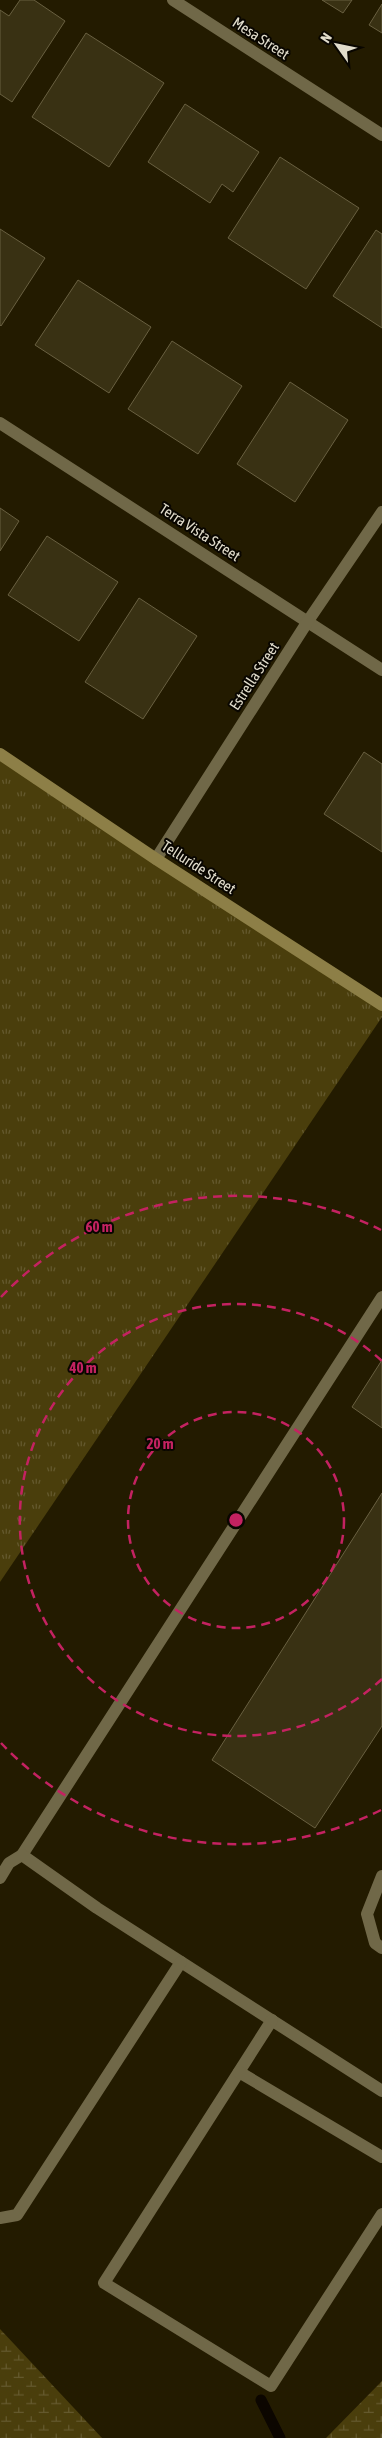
<svg xmlns="http://www.w3.org/2000/svg" width="382" height="2438" viewBox="0 0 382 2438" font-family="'Asap Condensed',sans-serif">
<defs>
<pattern id="grass-tufts" width="24" height="20" patternUnits="userSpaceOnUse" patternTransform="scale(1.25)"><rect width="24" height="20" fill="#4a3e0c"/><path d="M3 7l-1-3M5 7V3M7 7l1-3M15 17l-1-3M17 17v-4M19 17l1-3" fill="none" stroke="#64592e"/></pattern>
<pattern id="wetland-marsh" width="20" height="14" patternUnits="userSpaceOnUse" patternTransform="scale(1.25)"><rect width="20" height="14" fill="#4a3e0c"/><path d="M1 5h8M5 5V1M11 12h8M15 12V8" fill="none" stroke="#64592e"/></pattern>
</defs>
<rect width="100%" height="100%" fill="#231b00"/>
<polygon fill="url(#grass-tufts)" points="0,754 382,1005 382,1017 0,1582"/>
<g fill="url(#wetland-marsh)">
<polygon points="0,2329 102,2438 0,2438"/>
<polygon points="382,2381 382,2438 326,2438"/>
</g>
<g fill="none" stroke-linecap="round" stroke-linejoin="round">
<polyline stroke="#0c0600" stroke-width="11" points="261,2400 280,2438"/>
</g>
<g fill="#393113" stroke="#696041">
<polygon points="20,0 34,0 65,21 12,102 0,94 0,10 9,16"/>
<polygon points="322,0 352,0 343,13"/>
<polygon points="382,4 382,33 369,25"/>
<polygon points="86,33 164,83 109,167 32,117"/>
<polygon points="185,104 259,152 233,192 222,184 210,203 148,162"/>
<polygon points="280,157 359,208 306,289 228,238"/>
<polygon points="0,229 45,258 1,326 0,325"/>
<polygon points="376,230 382,234 382,328 333,296"/>
<polygon points="78,280 151,327 109,393 35,345"/>
<polygon points="172,341 242,386 198,454 128,409"/>
<polygon points="290,382 348,420 295,502 237,464"/>
<polygon points="0,508 19,521 0,551"/>
<polygon points="47,536 118,582 79,641 8,595"/>
<polygon points="139,598 197,636 143,719 85,682"/>
<polygon points="364,752 382,764 382,852 324,814"/>
<polygon points="382,1360 382,1428 352,1407"/>
<polygon points="382,1493 382,1726 315,1828 212,1760"/>
</g>
<g fill="none" stroke-linecap="round" stroke-linejoin="round">
<g stroke="#706848" stroke-width="12">
<polyline points="22,1855 382,1297"/>
<polyline points="382,1876 367,1914 375,1943 382,1948"/>
<polyline points="0,1878 9,1863 22,1855 97,1908 382,2091"/>
<polyline points="272,2020 104,2283 271,2386 382,2214"/>
<polyline points="239,2072 382,2157"/>
<polyline points="0,2218 17,2215 181,1962"/>
</g>
<g stroke="#706848" stroke-width="12">
<polyline points="173,0 382,135"/>
<polyline points="0,423 382,670"/>
<polyline points="156,859 308,621 382,512"/>
</g>
<polyline stroke="#8d7f47" stroke-width="12" points="0,754 156,859 382,1005"/>
</g>
<g fill="none" stroke="#c42261" stroke-width="2.5" stroke-dasharray="9 6">
<circle cx="236" cy="1520" r="108"/>
<path d="M382 1679A216 216 0 1 1 382 1361"/>
<path d="M381 1810A324 324 0 0 1 1 1743M1 1297A324 324 0 0 1 381 1230"/>
</g>
<g text-anchor="middle" dominant-baseline="central" stroke-width="4" stroke-linejoin="round" paint-order="stroke">
<g font-size="15" fill="#e1dccb" stroke="#090600">
<text transform="translate(261 38) rotate(33)">Mesa Street</text>
<text transform="translate(200 532) rotate(33)">Terra Vista Street</text>
<text transform="translate(254 676) rotate(-57)">Estrella Street</text>
<text transform="translate(199 867) rotate(33)">Telluride Street</text>
</g>
</g>
<circle cx="236" cy="1520" r="8" fill="#c42261" stroke="#090600" stroke-width="2.5"/>
<g font-size="15" text-anchor="middle" font-weight="bold" fill="#c42261" stroke="#090600" stroke-width="4" stroke-linejoin="round" paint-order="stroke">
<text x="99" y="1232">60 m</text>
<text x="83" y="1373">40 m</text>
<text x="160" y="1449">20 m</text>
</g>
<g transform="translate(337 45) rotate(303)" stroke="#090600" stroke-width="4" paint-order="stroke">
<path d="M0-4L9 19L0 12L-9 19Z" fill="#e1dccb"/>
<text y="-8" font-size="14" font-weight="bold" text-anchor="middle" fill="#e1dccb">N</text>
</g>
</svg>
